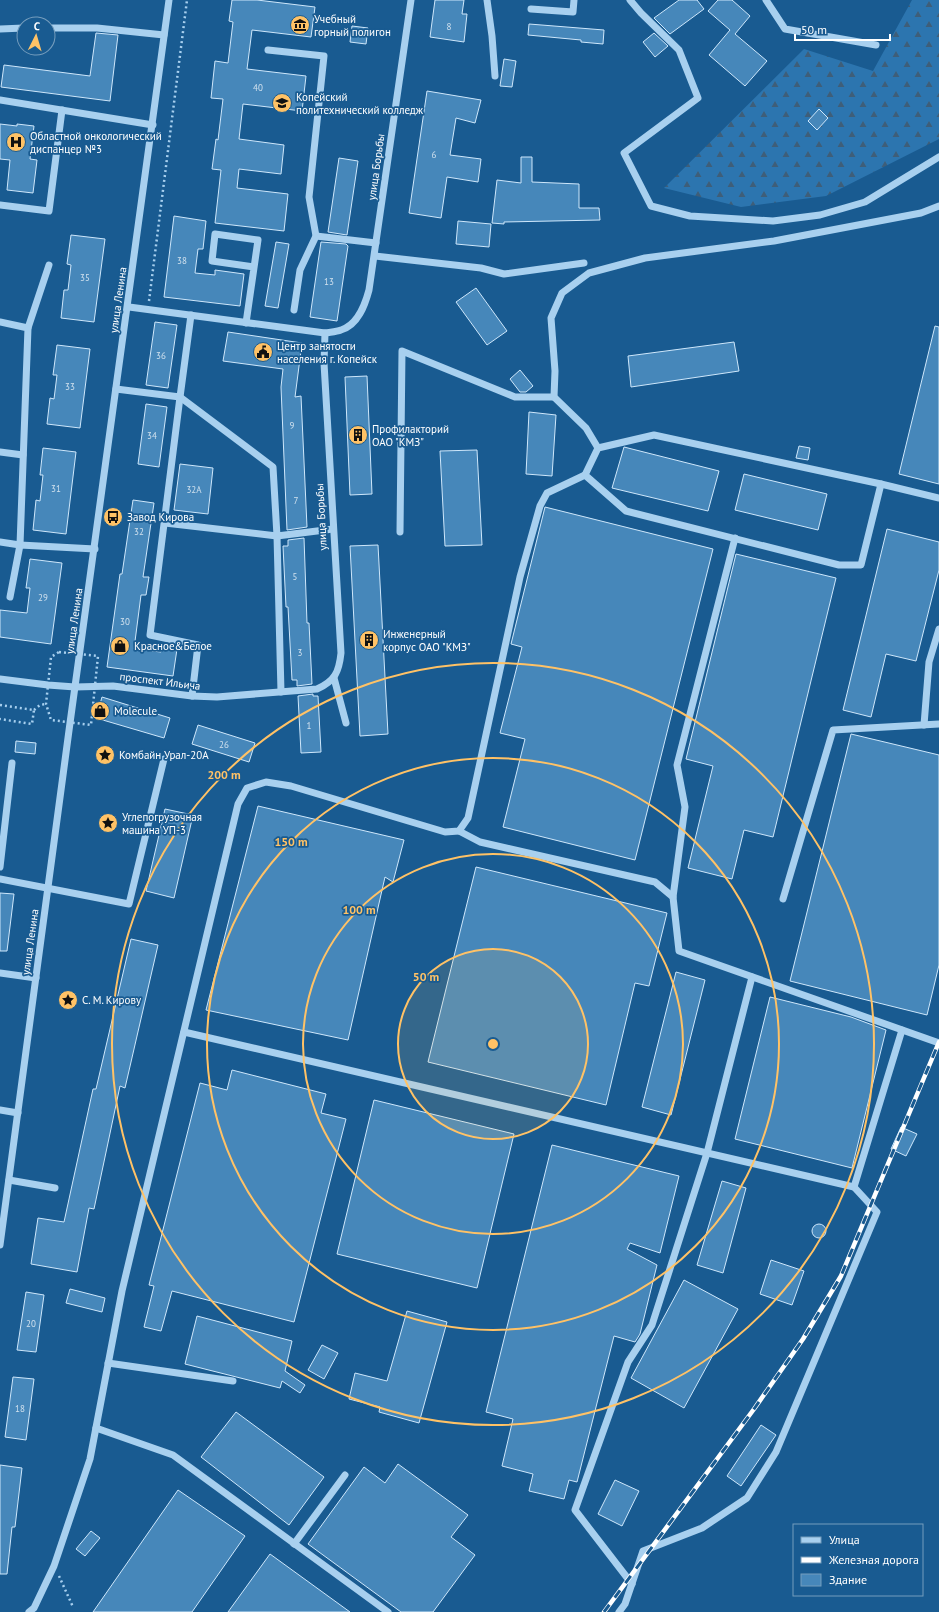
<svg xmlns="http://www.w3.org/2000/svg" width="939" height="1612" viewBox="0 0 939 1612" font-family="'PT Sans',sans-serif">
<defs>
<pattern id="forest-firs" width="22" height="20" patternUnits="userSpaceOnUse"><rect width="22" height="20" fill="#2c75af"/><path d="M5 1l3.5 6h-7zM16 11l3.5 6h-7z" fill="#3e5e79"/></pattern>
</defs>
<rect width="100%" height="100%" fill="#195b91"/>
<polygon fill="url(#forest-firs)" points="912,0 939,0 939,139 826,196 741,207 664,188 804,49 873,71"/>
<g fill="#4687ba" stroke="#cee7fb">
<polygon points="232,0 257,0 315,7 311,37 252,30 247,69 306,76 302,111 243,104 239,139 284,145 281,174 239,169 237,188 288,194 284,231 215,223 221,170 212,169 216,139 218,140 223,99 211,98 215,61 228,63 233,22 229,21"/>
<polygon points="435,0 464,0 462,14 467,14 464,42 430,37"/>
<polygon points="679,0 697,0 704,9 670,34 654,18"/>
<polygon points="718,0 732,0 750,16 735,34 767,61 745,86 709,55 730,30 708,11"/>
<polygon points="529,24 604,30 603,44 581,42 581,40 528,35"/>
<polygon points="352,26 368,28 366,44 350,42"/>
<polygon points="96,33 118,35 110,101 1,87 4,65 90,76"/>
<polygon points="654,33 668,46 655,57 643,42"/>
<polygon points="504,59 516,61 512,87 500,86"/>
<polygon points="427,91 481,100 475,123 456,118 450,155 481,159 478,182 447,177 441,218 409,213"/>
<polygon points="819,109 828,118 817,130 808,121"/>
<polygon points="0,124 17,126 17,124 34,126 30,159 37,160 33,193 7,190 10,160 0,159"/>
<polygon points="521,157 532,157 532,182 579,184 579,208 599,208 600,220 504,222 504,224 492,223 497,180 521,183"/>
<polygon points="339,158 358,161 347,235 328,232"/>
<polygon points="174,216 206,221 203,249 198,249 195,273 215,275 215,270 244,274 240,306 164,297"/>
<polygon points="458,221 491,224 489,247 456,244"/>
<polygon points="71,235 105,239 94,322 61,318 64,290 68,290 71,265 67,264"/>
<polygon points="276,242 289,244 278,308 265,306"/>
<polygon points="321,242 346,244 348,246 337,321 310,317"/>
<polygon points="476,288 507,331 487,345 456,302"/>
<polygon points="155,322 177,325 168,388 146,385"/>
<polygon points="935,326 939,327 939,484 899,474"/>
<polygon points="228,332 302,343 295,397 301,396 307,527 287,530 281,387 283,369 223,361"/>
<polygon points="734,342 739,371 631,387 628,356"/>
<polygon points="57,345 90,349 80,428 47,424 50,398 54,399 57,375 53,375"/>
<polygon points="520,370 533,386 526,392 520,392 510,379"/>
<polygon points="367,376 372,494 350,495 345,377"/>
<polygon points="146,404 167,407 159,467 138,464"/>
<polygon points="529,412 556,415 552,476 526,474"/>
<polygon points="799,446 810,448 808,460 796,458"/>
<polygon points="624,447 719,471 708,511 612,488"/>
<polygon points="43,448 76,452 66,534 33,530 36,500 40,501 43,475 40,475"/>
<polygon points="477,450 482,545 445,546 440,451"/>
<polygon points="180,464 213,468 208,514 174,510"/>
<polygon points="744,474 827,494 818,530 735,510"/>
<polygon points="133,500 154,503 143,577 149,577 146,595 141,595 134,649 161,652 162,647 177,649 173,676 107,667 120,574 122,574"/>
<polygon points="545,507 713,549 635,860 503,827 525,739 500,733 522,647 511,644"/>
<polygon points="887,529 939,542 939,570 916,661 886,654 871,717 843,710"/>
<polygon points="304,538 307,623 309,623 312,684 297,686 297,680 292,680 288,607 286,607 283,546 288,546 288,540"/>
<polygon points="378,545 388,734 360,736 350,546"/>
<polygon points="736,554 836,578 773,837 744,830 732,879 688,868 713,766 686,759"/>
<polygon points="30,559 62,563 51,644 0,637 0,610 27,613 30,588 26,588"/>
<polygon points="313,694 313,696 318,696 321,752 301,753 298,696"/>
<polygon points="102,697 170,718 164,738 96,718"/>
<polygon points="198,725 255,743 249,762 192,744"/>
<polygon points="851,734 939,755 939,965 927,1015 790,981"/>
<polygon points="16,741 36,743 35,754 15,752"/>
<polygon points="258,806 404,840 393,882 385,877 348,1040 206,1010"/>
<polygon points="165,809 193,815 174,898 146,891"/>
<polygon points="476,867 667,913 649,986 635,983 606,1105 428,1062"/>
<polygon points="0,893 14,894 7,951 0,951"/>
<polygon points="131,939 158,945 125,1088 120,1086 94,1209 89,1208 77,1272 31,1264 38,1218 64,1222 93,1089 96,1089"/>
<polygon points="676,972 705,980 671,1115 642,1107"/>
<polygon points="770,997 851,1017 886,1030 852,1168 735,1139"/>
<polygon points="232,1070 326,1094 321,1113 346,1119 294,1322 172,1291 161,1331 144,1327 154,1286 149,1285 200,1083 227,1090"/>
<polygon points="374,1100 514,1134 477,1288 337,1254"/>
<polygon points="901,1127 917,1134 906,1156 891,1149"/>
<polygon points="552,1145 679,1176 660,1253 630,1243 627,1249 657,1265 640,1334 635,1342 614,1336 577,1482 569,1480 564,1499 529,1491 533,1474 502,1466 513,1419 486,1412"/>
<polygon points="722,1181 746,1188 723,1273 697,1265"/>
<circle cx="819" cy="1231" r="7"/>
<polygon points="771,1260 804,1271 792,1305 760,1294"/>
<polygon points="684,1280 738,1309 684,1408 631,1378"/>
<polygon points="70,1289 105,1298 102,1312 66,1303"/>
<polygon points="26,1292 44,1295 36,1352 17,1350"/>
<polygon points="407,1311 447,1322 419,1423 379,1412 380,1407 349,1399 355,1373 387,1381"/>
<polygon points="197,1316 292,1341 285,1371 305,1385 300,1393 282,1381 280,1388 185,1364"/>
<polygon points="322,1345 338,1353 324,1379 308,1370"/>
<polygon points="13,1377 34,1379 26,1440 5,1437"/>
<polygon points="236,1412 324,1477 289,1525 201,1457"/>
<polygon points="761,1425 776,1435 741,1486 727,1476"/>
<polygon points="398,1464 468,1515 451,1537 475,1555 433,1612 401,1612 308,1544 364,1467 385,1483"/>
<polygon points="0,1465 22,1468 15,1527 12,1527 7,1574 0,1574"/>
<polygon points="615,1480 639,1491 622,1526 598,1514"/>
<polygon points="178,1490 245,1536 192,1612 93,1612"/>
<polygon points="91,1531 100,1538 85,1556 76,1549"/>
<polygon points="270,1554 350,1612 228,1612"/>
</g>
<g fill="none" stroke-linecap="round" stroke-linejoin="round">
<g stroke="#a8d0ef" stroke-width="2.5" stroke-dasharray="2 3" stroke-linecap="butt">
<polyline points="149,301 187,0"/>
<polygon points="59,652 98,656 91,725 51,720 46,704 51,657"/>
<polyline points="0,705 34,710 32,724 0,719"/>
<polyline points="34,710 40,705 46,704"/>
<polyline points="59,1576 73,1607"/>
</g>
<g stroke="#a8d0ef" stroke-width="7">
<polyline points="487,0 492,36 495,76"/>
<polyline points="630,0 641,13 679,50 698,98 624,153 651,206 690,216 773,221 820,215 865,202 939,157"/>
<polyline points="766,0 785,29 876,45"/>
<polyline points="531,9 573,12 574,0"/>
<polyline points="48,28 97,28 164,35"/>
<polyline points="0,29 24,28"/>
<polyline points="268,50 324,56 309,197 316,236 300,270 294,310"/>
<polyline points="0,100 153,125"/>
<polyline points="0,205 49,211 62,110"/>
<polyline points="316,236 376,243"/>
<polyline points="375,256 481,268 504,274 584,263"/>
<path d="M129 307 325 333C330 332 336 332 341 330 358 325 365 305 369 290L411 0"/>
<polyline points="191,315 180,397 150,635 198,645 192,696"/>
<polyline points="0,322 28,328 20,545 0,542"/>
<polyline points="246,323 258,240 215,234 212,261 254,267"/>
<polyline points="28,328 49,265"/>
<polyline points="116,389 180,397 273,467 277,536 281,692"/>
<polygon points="654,435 881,484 861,565 839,565 626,511 585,475 598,448"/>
<polyline points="598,448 586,428 554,397 555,371 551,318 562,293 589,273 645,258 774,241 921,213 939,206"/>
<polyline points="0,452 23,455"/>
<polyline points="881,484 939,498"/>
<polyline points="165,523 277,536 333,529"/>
<polyline points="400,532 402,351 515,397 554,397"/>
<polyline points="10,597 20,545 95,549"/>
<polyline points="334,678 346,723"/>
<path d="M0 679 48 685 75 687 113 686 192 696 217 697 317 689C335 681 339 672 341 653L324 363 325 333"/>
<polyline points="924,725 929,662 939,629"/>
<polyline points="459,831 480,842 655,882 673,897 679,951 939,1043"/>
<polyline points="0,867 12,763"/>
<polyline points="0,879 129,904 164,759"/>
<polyline points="673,897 685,807 677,765 735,538"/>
<polyline points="783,899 833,730 939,724"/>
<polyline points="0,973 36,978"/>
<polyline points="184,1032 854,1187"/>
<polyline points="0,1110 18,1113"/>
<polyline points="9,1180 55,1188"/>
<path d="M0 1245 70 723C104 482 138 241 169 0"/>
<polyline points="108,1363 233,1381"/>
<polyline points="96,1428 173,1455 388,1612"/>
<polyline points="294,1544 345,1475"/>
<polyline points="632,1584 575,1510 628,1362 652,1325 707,1153 752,977"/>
<polyline points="29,1612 34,1608 54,1566 90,1459 122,1291 238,804 247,788 266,782 291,786 445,832 459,831 468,818 520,577 540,506 547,493 585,475"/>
<polyline points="619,1612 625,1604 643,1551 702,1528 747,1498 776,1452 877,1212 854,1187 902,1030"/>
</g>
<defs>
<polyline id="rail" points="604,1612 754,1409 803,1339 841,1276 939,1042"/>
</defs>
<use href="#rail" stroke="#fff" stroke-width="4.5"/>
<use href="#rail" stroke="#195b91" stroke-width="3" stroke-dasharray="9" stroke-linecap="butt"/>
</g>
<circle cx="493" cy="1044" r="95" fill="#ffc266" fill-opacity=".12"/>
<g fill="none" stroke="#ffc266" stroke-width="2">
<circle cx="493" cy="1044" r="95"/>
<circle cx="493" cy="1044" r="190"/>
<circle cx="493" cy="1044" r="286"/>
<circle cx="493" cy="1044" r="381"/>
</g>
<defs>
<symbol id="museum-disc" viewBox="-11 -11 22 22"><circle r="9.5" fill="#ffc266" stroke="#195b91"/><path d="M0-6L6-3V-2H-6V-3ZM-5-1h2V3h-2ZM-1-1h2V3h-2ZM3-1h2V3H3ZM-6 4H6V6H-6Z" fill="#111"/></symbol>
<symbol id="university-disc" viewBox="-11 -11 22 22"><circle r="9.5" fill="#ffc266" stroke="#195b91"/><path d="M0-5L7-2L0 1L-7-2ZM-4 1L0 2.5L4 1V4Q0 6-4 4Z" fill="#111"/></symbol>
<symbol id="hospital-disc" viewBox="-11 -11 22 22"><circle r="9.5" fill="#ffc266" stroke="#195b91"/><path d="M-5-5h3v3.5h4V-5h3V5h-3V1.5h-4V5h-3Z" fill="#111"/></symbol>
<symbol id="civic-disc" viewBox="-11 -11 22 22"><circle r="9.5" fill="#ffc266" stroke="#195b91"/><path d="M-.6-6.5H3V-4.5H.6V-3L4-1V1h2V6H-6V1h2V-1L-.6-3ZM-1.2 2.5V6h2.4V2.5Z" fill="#111"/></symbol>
<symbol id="building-disc" viewBox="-11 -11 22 22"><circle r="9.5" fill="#ffc266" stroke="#195b91"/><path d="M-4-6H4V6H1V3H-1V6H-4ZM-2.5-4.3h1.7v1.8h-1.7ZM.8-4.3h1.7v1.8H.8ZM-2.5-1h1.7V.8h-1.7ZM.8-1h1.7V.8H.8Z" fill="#111"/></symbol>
<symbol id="bus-disc" viewBox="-11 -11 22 22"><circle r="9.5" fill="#ffc266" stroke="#195b91"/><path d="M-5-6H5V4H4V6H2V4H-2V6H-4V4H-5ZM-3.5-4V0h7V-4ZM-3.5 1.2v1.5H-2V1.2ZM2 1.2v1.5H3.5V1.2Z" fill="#111"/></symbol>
<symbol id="shop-disc" viewBox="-11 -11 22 22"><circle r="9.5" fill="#ffc266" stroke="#195b91"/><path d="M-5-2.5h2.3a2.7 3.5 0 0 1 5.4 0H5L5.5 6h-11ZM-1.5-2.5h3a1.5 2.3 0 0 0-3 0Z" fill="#111"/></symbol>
<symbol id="sight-disc" viewBox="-11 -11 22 22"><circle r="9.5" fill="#ffc266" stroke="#195b91"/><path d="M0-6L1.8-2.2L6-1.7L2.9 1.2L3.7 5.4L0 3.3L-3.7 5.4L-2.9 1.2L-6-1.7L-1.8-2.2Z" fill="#111"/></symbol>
</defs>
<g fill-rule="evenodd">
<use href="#museum-disc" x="289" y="14" width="22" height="22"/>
<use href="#university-disc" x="271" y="92" width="22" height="22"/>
<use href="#hospital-disc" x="5" y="131" width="22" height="22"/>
<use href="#civic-disc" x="252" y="341" width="22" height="22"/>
<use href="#building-disc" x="347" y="424" width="22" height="22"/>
<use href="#bus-disc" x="102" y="506" width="22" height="22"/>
<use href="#building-disc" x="358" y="629" width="22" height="22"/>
<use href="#shop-disc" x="109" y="635" width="22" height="22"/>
<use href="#shop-disc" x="89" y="700" width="22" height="22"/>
<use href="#sight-disc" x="94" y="744" width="22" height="22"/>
<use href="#sight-disc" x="97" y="812" width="22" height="22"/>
<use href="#sight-disc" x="57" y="989" width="22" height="22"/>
</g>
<g text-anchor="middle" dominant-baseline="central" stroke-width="3.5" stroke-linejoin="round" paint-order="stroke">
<g font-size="9" fill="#d1e1ee">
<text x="449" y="26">8</text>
<text x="258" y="87">40</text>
<text x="434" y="154">6</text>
<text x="182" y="260">38</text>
<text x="85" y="277">35</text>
<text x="329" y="281">13</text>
<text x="161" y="355">36</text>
<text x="70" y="386">33</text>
<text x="292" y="425">9</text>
<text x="152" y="435">34</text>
<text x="56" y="488">31</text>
<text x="194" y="489">32А</text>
<text x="296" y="500">7</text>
<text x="139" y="531">32</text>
<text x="295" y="576">5</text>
<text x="43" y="597">29</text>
<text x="125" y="621">30</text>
<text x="300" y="652">3</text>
<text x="309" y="725">1</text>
<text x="224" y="744">26</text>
<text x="31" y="1323">20</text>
<text x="20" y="1408">18</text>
</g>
<g font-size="11" fill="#fff" stroke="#195b91" text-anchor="start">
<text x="314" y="19">Учебный<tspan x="314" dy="13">горный полигон</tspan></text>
<text x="296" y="97">Копейский<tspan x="296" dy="13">политехнический колледж</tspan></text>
<text x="30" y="136">Областной онкологический<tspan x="30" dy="13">диспанцер №3</tspan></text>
<text x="277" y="346">Центр занятости<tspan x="277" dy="13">населения г. Копейск</tspan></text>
<text x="372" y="429">Профилакторий<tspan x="372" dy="13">ОАО "КМЗ"</tspan></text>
<text x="127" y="517">Завод Кирова</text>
<text x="383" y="634">Инженерный<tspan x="383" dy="13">корпус ОАО "КМЗ"</tspan></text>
<text x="134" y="646">Красное&amp;Белое</text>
<text x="114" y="711">Molecule</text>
<text x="119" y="755">Комбайн Урал-20А</text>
<text x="122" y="817">Углепогрузочная<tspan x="122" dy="13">машина УП-3</tspan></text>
<text x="82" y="1000">С. М. Кирову</text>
</g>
<g font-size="11" fill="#fff" stroke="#195b91">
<text transform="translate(376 167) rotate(-82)">улица Борьбы</text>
<text transform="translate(118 300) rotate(-82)">улица Ленина</text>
<text transform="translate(321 517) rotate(-93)">улица Борьбы</text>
<text transform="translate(74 621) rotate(-82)">улица Ленина</text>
<text transform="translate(160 681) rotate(7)">проспект Ильича</text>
<text transform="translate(30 942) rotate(-82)">улица Ленина</text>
</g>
</g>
<circle cx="493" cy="1044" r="6" fill="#ffc266" stroke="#195b91" stroke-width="2"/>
<g font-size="12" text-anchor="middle" font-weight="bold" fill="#ffc266" stroke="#195b91" stroke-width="3.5" stroke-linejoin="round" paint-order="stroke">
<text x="224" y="779">200 m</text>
<text x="291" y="846">150 m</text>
<text x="359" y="914">100 m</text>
<text x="426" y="981">50 m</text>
</g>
<rect x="793" y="1524" width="130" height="72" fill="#195b91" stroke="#759dbd"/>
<rect x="801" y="1537" width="20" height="6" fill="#a8d0ef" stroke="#759dbd"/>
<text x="829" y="1544" font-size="12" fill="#ffffff">Улица</text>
<rect x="801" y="1557" width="20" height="6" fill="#ffffff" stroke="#759dbd"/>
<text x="829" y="1564" font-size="12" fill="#ffffff">Железная дорога</text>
<rect x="801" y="1574" width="20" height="12" fill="#4687ba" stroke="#759dbd"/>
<text x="829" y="1584" font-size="12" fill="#ffffff">Здание</text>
<g transform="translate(36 36) rotate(5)"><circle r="19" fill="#195b91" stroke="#759dbd"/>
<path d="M0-3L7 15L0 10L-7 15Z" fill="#ffc266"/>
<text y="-6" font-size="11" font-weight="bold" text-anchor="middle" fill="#ffffff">С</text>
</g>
<path d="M795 34v6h95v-6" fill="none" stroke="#ffffff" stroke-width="2"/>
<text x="801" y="34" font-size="12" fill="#ffffff" stroke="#195b91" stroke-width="3" paint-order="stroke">50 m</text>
</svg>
